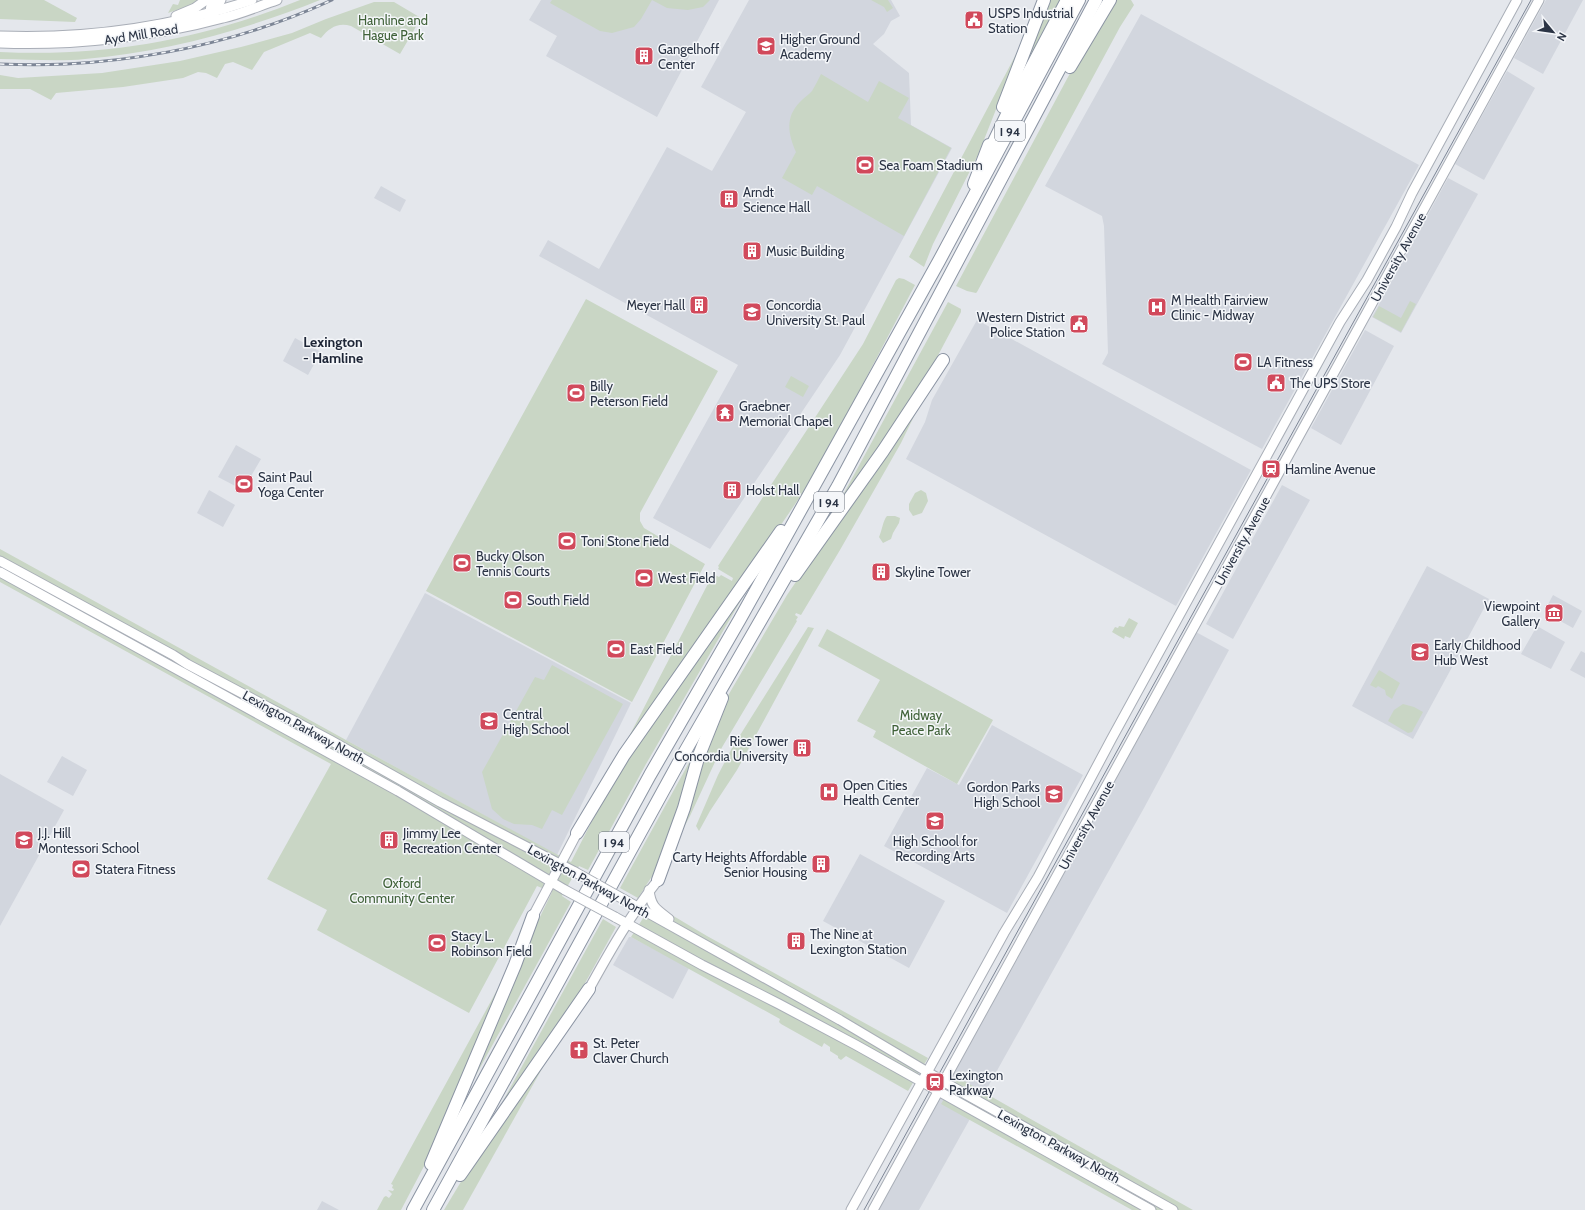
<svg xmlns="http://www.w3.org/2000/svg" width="1585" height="1210" viewBox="0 0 1585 1210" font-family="Cabin,sans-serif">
<rect width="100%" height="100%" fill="#e4e7ec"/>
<g fill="#d2d6de">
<polygon points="541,0 719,0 657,117 546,56 557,36 529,20"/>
<polygon points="749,0 891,0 900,16 891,21 884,34 873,44 909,73 911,125 952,148 840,355 710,549 653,518 738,365 539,256 548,240 599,269 667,147 712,171 746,112 701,87"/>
<polygon points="1546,0 1583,0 1543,74 1514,58"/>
<polygon points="1141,14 1419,165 1262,449 1102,364 1108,353 1104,226 1102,216 1045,186"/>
<polygon points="1507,71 1535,88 1484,180 1455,164"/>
<polygon points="1448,178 1478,194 1401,333 1372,317"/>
<polygon points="381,186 406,200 400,212 374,198"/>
<polygon points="977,320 1251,470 1176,606 906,459 925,422 932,400"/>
<polygon points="1365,330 1394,346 1341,445 1311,428"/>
<polygon points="295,338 321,352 308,375 283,361"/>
<polygon points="236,445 261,459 243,490 218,477"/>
<polygon points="1282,485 1310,500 1233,639 1206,624"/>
<polygon points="209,490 235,505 223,527 197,513"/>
<polygon points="1427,566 1489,599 1413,739 1352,706"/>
<polygon points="425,593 631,703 557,855 346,740"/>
<polygon points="1553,595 1582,611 1573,628 1544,612"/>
<polygon points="1537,626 1565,642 1551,669 1521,654"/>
<polygon points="1196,632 1229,650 1144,808 919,1210 878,1210"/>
<polygon points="1581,651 1585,653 1585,678 1570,670"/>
<polygon points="992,725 1083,775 1007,913 884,846 927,768 959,785"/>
<polygon points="62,756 87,770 73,796 47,782"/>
<polygon points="0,774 64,810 0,926"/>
<polygon points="860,854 945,901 909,968 823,921"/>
<polygon points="629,937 631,937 689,968 673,999 613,965"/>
<polygon points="322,1201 339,1210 317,1210"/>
</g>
<g fill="#c9d6c5">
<polygon points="0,0 44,0 77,18 75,22 0,19"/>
<polygon points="180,0 201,0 197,3 168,13 173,4 178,5"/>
<path d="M300 0H320C245 30 166 52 85 59 57 62 28 59 0 59V52C108 57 200 40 300 0Z"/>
<polygon points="552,0 710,0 703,7 688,10 667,8 652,0 641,19 634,27 612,33 600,31 550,3"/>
<polygon points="871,0 888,0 893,8 887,12 884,7"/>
<polygon points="1049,0 1064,0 1017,89"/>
<polygon points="1113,0 1131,0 1134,5 1120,27 977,292 976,293 967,291 956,286 1075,64"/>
<path d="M374 2H394L421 18 400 54 351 26C338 22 329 28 321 38L310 33 264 52 252 70 233 62 225 64 217 78 206 73 198 72 183 78 123 87 56 93 51 100 30 89H0V75L18 78 102 73 180 61 241 47 292 33 326 19Z"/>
<polygon points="1023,41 978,155 933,244 924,267 909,257"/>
<path d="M821 74 868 102 879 81 909 98 898 118 951 148 904 236 817 186 812 195 782 178 796 152C788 134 785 117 800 102 803 98 809 95 812 91 815 86 818 80 821 74Z"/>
<polygon points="899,278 904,279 915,285 855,399 806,488 728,603 620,754 713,574 719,577 721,575 732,581 733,578 718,569 719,567 718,566 863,344 896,280"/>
<polygon points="586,299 718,371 640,513 640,521 644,528 705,564 632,702 426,591"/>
<polygon points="1410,301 1416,304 1401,332 1373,317 1379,306 1401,318"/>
<polygon points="948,302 961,309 961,312 926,378 831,517"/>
<polygon points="791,376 809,386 803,397 785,387"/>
<polygon points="919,406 901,443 840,550 801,615 796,613 795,615 798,617 796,620 797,621 721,749 690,816 676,842 686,809 722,706 733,687 787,595 857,492"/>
<polygon points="921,490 926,493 928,501 922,513 913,516 909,510 909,504 915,493"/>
<path d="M895 516 900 518 899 523 893 533 891 539 883 543 879 537C882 531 883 520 887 516Z"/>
<polygon points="0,549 346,740 571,862 611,784 748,588 646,764 588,870 579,866 562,896 571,902 459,1106 463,1095 539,919 552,892 537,886 469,1013 317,930 327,910 267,879 331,764 0,582"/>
<polygon points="1129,618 1138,623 1130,638 1125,636 1124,639 1112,632 1115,627 1118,628 1119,626 1124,627"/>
<polygon points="808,627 814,628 737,770 710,811 699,831 696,826 718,775 732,748"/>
<polygon points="827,629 993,720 957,784 873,737 876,731 857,721 880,680 818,646"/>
<polygon points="552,665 623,704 562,815 552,810 542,829 532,825 514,824 503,819 492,809 482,772 535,677 544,680"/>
<polygon points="1379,670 1400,683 1392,699 1386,695 1385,690 1378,686 1376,688 1370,685"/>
<polygon points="1403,704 1414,707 1423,712 1412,732 1408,733 1388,721 1394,710"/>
<polygon points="702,739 703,740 656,870 638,898 620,888"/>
<polygon points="657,900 660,908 707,936 928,1058 908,1091 846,1056 841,1060 838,1058 838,1056 830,1051 830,1047 824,1043 822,1047 781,1024 779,1022 780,1019 631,937 654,901"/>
<polygon points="603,919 616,927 574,1003 498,1110"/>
<polygon points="514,959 433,1149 401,1210 377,1210 384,1197 386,1196 389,1198 392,1194 388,1190 393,1191 394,1189 392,1188 393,1185 391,1184"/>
<polygon points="548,1058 463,1210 444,1210 480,1150"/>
<polygon points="957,1077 1027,1117 1193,1210 1132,1210 941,1104"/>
</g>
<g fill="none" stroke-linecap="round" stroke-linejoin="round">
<defs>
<g id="secondary">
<polyline points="213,15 221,0"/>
<polyline points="176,16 195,8 206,0"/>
<polyline points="209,18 211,5 213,0"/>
<path d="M0 36C85 39 172 27 252 0"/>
<path d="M0 43C72 46 153 37 223 18 241 14 259 6 277 0"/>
<polyline points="0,561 173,655 187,664 330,740 440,802 575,872"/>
<polyline points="0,572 398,791 565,890"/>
<path d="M649 890C651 907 656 909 669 919"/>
<polyline points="625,900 840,1020 951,1086 1173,1210"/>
<polyline points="533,916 577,833"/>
<polyline points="615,917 702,965 779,1004 856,1045 1151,1210"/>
<path d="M589 989C610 951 631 914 658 880"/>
<polyline points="851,1210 1004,933 1038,877 1112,738 1340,322 1367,280 1396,227 1412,193 1517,0"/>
<polyline points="873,1210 1539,0"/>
</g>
<g id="motorway">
<polyline points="1070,67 1110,0"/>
<polyline points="1003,107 1044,0"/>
<polyline points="988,154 1010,108 1067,0"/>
<polyline points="974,184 989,145"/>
<polyline points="795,575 883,451 943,360"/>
<polyline points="577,833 624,755 781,531"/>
<polyline points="658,880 684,808 698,758 722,698"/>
<polyline points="431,1164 515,965 533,916"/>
<polyline points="460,1175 589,989"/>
<polyline points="413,1210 650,775 740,619 939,261 1079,0"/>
<polyline points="433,1210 679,762 838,486 1096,0"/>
</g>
</defs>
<use href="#secondary" stroke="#a9aeb7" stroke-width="11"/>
<use href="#motorway" stroke="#8b94a3" stroke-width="14"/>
<use href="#secondary" stroke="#fff" stroke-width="9"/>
<use href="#motorway" stroke="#fff" stroke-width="12"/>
<polyline stroke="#7d8696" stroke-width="1" points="864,1210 1531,0"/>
<defs>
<path id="rail" d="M0 64C22 65 45 65 67 64 158 59 250 38 332 0"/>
</defs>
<use href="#rail" stroke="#7d8696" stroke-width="3"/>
<use href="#rail" stroke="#f4f6f9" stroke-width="1.5" stroke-dasharray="4.5" stroke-linecap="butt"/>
<defs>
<g id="secondary-bridge">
<polyline points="575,872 625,900"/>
<polyline points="565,890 615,917"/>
</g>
</defs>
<use href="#secondary-bridge" stroke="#a9aeb7" stroke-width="11" stroke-linecap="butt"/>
<use href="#secondary-bridge" stroke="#fff" stroke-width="9"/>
</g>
<defs>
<symbol id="civic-square" viewBox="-11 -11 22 22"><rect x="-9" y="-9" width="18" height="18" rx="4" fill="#d1495b" stroke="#f4f6f9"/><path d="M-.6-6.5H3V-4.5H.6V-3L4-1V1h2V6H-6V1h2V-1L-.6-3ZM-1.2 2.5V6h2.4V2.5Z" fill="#fff"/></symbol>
<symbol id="school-square" viewBox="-11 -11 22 22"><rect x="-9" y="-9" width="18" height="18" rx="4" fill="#d1495b" stroke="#f4f6f9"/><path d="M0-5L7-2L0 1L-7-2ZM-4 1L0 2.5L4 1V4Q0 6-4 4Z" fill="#fff"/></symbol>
<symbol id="building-square" viewBox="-11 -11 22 22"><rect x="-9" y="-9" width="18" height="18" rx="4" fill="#d1495b" stroke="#f4f6f9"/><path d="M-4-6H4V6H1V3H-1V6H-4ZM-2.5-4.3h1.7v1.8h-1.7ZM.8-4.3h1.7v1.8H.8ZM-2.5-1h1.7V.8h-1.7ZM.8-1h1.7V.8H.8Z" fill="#fff"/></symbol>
<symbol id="stadium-square" viewBox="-11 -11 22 22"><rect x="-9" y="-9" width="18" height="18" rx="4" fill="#d1495b" stroke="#f4f6f9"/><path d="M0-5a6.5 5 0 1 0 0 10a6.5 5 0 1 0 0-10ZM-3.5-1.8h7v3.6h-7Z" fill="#fff"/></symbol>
<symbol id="hospital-square" viewBox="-11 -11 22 22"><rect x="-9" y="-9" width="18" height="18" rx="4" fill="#d1495b" stroke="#f4f6f9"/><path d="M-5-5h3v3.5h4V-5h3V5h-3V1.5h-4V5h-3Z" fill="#fff"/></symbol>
<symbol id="university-square" viewBox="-11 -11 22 22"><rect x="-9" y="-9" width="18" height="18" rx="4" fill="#d1495b" stroke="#f4f6f9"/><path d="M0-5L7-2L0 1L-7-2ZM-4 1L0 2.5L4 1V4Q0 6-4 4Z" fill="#fff"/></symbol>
<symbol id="temple-square" viewBox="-11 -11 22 22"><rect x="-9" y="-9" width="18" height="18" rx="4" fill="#d1495b" stroke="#f4f6f9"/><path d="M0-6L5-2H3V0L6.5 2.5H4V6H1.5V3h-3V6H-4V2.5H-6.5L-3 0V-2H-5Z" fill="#fff"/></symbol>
<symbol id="station-square" viewBox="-11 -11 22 22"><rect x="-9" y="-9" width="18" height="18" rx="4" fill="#d1495b" stroke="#f4f6f9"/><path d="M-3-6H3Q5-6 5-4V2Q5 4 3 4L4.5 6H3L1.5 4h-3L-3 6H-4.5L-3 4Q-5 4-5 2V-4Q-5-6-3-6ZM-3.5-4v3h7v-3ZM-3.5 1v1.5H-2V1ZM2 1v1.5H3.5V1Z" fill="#fff"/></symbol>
<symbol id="museum-square" viewBox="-11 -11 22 22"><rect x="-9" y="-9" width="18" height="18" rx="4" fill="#d1495b" stroke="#f4f6f9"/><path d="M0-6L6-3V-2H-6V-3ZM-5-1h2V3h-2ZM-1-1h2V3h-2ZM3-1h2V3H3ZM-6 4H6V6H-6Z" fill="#fff"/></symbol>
<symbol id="church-square" viewBox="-11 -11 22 22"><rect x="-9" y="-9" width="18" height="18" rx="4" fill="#d1495b" stroke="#f4f6f9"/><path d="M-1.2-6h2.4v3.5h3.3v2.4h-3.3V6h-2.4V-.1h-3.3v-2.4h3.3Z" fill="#fff"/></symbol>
</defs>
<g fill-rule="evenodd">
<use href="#civic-square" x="963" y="9" width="22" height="22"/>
<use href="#school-square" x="755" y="35" width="22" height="22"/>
<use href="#building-square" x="633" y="45" width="22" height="22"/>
<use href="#stadium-square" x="854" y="154" width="22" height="22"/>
<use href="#building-square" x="718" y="188" width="22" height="22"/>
<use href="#building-square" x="741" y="240" width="22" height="22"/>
<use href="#building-square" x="688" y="294" width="22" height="22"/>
<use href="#hospital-square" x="1146" y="296" width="22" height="22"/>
<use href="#university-square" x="741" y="301" width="22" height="22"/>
<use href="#civic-square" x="1068" y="313" width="22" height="22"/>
<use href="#stadium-square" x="1232" y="351" width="22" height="22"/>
<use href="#civic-square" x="1265" y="372" width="22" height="22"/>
<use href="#stadium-square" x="565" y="382" width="22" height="22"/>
<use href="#temple-square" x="714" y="402" width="22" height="22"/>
<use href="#station-square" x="1260" y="458" width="22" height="22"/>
<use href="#stadium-square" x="233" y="473" width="22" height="22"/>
<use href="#building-square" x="721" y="479" width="22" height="22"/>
<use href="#stadium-square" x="556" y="530" width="22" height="22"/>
<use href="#stadium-square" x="451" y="552" width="22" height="22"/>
<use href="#building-square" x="870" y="561" width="22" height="22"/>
<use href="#stadium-square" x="633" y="567" width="22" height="22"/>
<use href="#stadium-square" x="502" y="589" width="22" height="22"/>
<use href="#museum-square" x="1543" y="602" width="22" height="22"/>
<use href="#stadium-square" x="605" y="638" width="22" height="22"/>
<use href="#school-square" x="1409" y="641" width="22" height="22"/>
<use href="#school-square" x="478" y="710" width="22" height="22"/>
<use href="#building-square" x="791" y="737" width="22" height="22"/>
<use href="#hospital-square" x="818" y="781" width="22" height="22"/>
<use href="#school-square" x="1043" y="783" width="22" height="22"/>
<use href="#school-square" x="924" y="810" width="22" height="22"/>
<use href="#school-square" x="13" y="829" width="22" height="22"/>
<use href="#building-square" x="378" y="829" width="22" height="22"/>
<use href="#building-square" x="810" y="853" width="22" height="22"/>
<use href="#stadium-square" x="70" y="858" width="22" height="22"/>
<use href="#building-square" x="785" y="930" width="22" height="22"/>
<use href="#stadium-square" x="426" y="932" width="22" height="22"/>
<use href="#church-square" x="568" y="1039" width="22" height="22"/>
<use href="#station-square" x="924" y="1071" width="22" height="22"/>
</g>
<g text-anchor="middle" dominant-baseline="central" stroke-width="3" stroke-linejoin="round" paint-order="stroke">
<g fill="#f4f6f9" stroke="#676e7b" stroke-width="1">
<rect x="995" y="121" width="30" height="20" rx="3"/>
<rect x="814" y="492" width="30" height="20" rx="3"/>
<rect x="599" y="832" width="30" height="20" rx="3"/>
</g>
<g font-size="12" font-weight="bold" fill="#2b3445">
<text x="1010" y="131">I 94</text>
<text x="829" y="502">I 94</text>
<text x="614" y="842">I 94</text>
</g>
<g font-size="13" fill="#2b3445" stroke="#f4f6f9" text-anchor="start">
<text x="988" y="13">USPS Industrial<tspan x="988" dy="15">Station</tspan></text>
<text x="780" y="39">Higher Ground<tspan x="780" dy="15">Academy</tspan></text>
<text x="658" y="49">Gangelhoff<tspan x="658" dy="15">Center</tspan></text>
<text x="879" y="165">Sea Foam Stadium</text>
<text x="743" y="192">Arndt<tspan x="743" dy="15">Science Hall</tspan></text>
<text x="766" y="251">Music Building</text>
<text x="1171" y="300">M Health Fairview<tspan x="1171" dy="15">Clinic - Midway</tspan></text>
<text x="685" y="305" text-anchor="end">Meyer Hall</text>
<text x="766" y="305">Concordia<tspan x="766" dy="15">University St. Paul</tspan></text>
<text x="1065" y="317" text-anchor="end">Western District<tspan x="1065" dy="15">Police Station</tspan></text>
<text x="1257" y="362">LA Fitness</text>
<text x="1290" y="383">The UPS Store</text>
<text x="590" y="386">Billy<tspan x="590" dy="15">Peterson Field</tspan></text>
<text x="739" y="406">Graebner<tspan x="739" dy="15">Memorial Chapel</tspan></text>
<text x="1285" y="469">Hamline Avenue</text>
<text x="258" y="477">Saint Paul<tspan x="258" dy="15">Yoga Center</tspan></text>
<text x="746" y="490">Holst Hall</text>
<text x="581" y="541">Toni Stone Field</text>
<text x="476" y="556">Bucky Olson<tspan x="476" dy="15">Tennis Courts</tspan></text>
<text x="895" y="572">Skyline Tower</text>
<text x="658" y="578">West Field</text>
<text x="527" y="600">South Field</text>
<text x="1540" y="606" text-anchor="end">Viewpoint<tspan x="1540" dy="15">Gallery</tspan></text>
<text x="1434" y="645">Early Childhood<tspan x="1434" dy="15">Hub West</tspan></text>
<text x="630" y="649">East Field</text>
<text x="503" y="714">Central<tspan x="503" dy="15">High School</tspan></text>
<text x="788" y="741" text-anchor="end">Ries Tower<tspan x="788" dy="15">Concordia University</tspan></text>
<text x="843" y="785">Open Cities<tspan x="843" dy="15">Health Center</tspan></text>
<text x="1040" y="787" text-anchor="end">Gordon Parks<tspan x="1040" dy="15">High School</tspan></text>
<text x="38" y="833">J.J. Hill<tspan x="38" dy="15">Montessori School</tspan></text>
<text x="403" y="833">Jimmy Lee<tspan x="403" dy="15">Recreation Center</tspan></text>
<text x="935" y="841" text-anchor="middle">High School for<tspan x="935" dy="15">Recording Arts</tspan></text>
<text x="807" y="857" text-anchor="end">Carty Heights Affordable<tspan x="807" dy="15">Senior Housing</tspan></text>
<text x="95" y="869">Statera Fitness</text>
<text x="810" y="934">The Nine at<tspan x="810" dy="15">Lexington Station</tspan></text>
<text x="451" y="936">Stacy L.<tspan x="451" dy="15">Robinson Field</tspan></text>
<text x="593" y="1043">St. Peter<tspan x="593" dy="15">Claver Church</tspan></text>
<text x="949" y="1075">Lexington<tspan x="949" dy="15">Parkway</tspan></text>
</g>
<g font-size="13" fill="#3f6138" stroke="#f4f6f9">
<text x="393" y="20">Hamline and<tspan x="393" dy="15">Hague Park</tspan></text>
<text x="921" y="715">Midway<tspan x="921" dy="15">Peace Park</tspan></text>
<text x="402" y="883">Oxford<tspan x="402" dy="15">Community Center</tspan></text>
</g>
<g font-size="13" fill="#2b3445" stroke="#f4f6f9">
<text transform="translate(141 34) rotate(-9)">Ayd Mill Road</text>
<text transform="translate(1398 257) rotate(-61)">University Avenue</text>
<text transform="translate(1242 541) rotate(-61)">University Avenue</text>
<text transform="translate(304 727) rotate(29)">Lexington Parkway North</text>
<text transform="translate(1086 825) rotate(-61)">University Avenue</text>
<text transform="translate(589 881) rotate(29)">Lexington Parkway North</text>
<text transform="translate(1059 1146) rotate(29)">Lexington Parkway North</text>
</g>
<g font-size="14" font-weight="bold" fill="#1d2536" stroke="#f4f6f9">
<text x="333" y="342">Lexington<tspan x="333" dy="16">- Hamline</tspan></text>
</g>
</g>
<g transform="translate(1553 32) rotate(119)" stroke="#f4f6f9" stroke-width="3" paint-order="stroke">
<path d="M0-3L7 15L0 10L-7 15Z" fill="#2b3445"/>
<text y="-6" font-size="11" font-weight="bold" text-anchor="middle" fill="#2b3445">N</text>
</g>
</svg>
